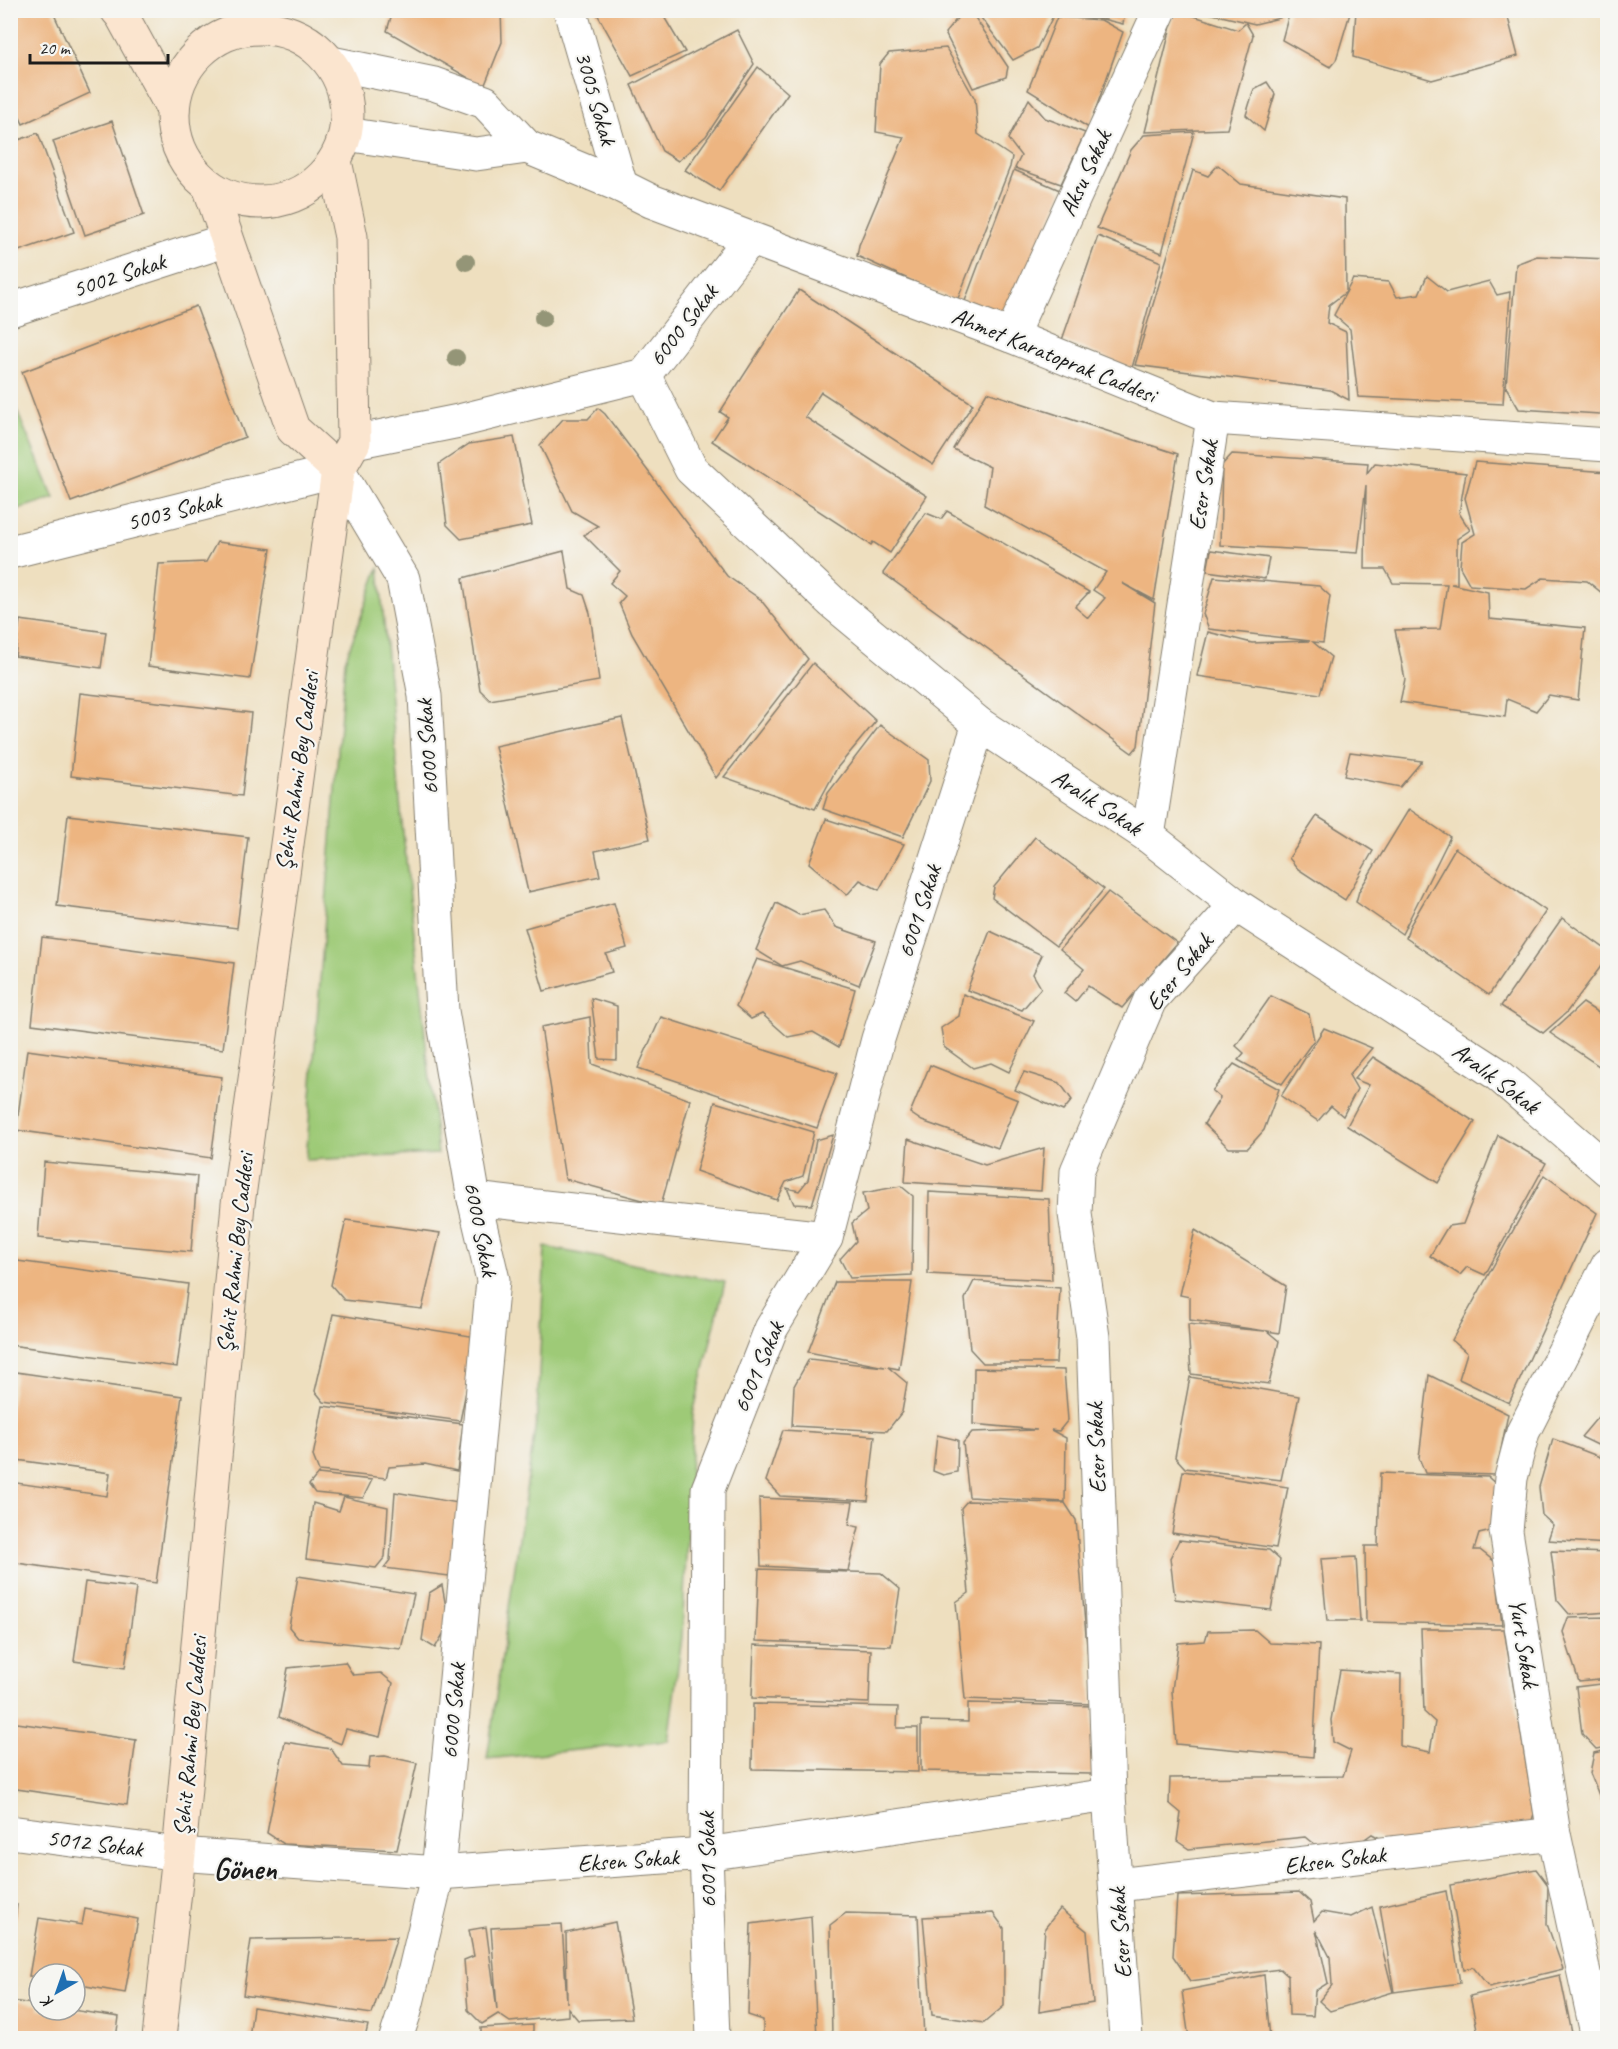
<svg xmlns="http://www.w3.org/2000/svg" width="1618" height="2049" viewBox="0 0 1618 2049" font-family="Caveat,sans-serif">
<rect width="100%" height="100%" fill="#f6f6f2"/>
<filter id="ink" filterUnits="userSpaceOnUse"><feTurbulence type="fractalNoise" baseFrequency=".0167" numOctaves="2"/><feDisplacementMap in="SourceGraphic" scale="12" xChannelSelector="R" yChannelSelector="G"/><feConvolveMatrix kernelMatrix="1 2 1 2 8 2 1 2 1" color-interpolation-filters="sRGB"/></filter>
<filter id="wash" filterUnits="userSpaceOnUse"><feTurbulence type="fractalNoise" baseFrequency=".008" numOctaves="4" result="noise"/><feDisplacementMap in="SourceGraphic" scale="24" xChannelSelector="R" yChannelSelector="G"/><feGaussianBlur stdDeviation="1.35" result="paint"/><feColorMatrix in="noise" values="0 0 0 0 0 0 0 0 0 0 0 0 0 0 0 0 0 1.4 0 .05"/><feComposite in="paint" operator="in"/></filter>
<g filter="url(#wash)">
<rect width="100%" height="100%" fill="#eedfbf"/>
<g fill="#9eca77" stroke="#5d734a" stroke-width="1.5">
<polygon points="10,395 54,498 11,511 10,511"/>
<polygon points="379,567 402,823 438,1154 306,1160 345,661"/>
<polygon points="545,1247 725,1282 693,1414 682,1637 668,1741 487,1759 537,1415"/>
</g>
<g id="blocks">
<g fill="#edb581">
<polygon points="10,10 52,10 90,93 23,124 10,96"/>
<polygon points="393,10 501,10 502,42 484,87 387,31"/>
<polygon points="595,10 660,10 685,52 632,76"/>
<polygon points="964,10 970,10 1008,67 1006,77 973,88 945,33"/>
<polygon points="975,10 1056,10 1037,48 1013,60"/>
<polygon points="1069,10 1125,10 1123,24 1069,11"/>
<polygon points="1175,10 1238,30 1246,23 1253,35 1227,129 1145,132"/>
<polygon points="1196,10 1282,10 1280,18 1255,24"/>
<polygon points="1290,10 1351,10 1336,60 1330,67 1282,40"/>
<polygon points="1356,10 1506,10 1518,56 1432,80 1353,57"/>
<polygon points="1057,17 1101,20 1123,32 1089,128 1028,90"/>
<polygon points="737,30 754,64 706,136 678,161 662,151 631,85"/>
<polygon points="946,48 975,99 978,134 1012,157 1010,167 957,301 857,256 859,245 904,137 876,132 880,64 889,53"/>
<polygon points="758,67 788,93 719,191 685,170"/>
<polygon points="1267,82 1275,94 1264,131 1246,115 1254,89"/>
<polygon points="1029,99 1045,118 1085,133 1061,184 1015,168 1021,156 1008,139"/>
<polygon points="112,121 144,215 85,235 53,141"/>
<polygon points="1194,132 1162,253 1097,228 1131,150 1144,135"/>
<polygon points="38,133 74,232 10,254 10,143"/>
<polygon points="1218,165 1241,184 1345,199 1346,292 1329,305 1327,323 1346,332 1349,400 1330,390 1135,365 1193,170 1208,176"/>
<polygon points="1014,170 1062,191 1009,318 965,301"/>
<polygon points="1098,236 1161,262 1132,368 1062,340"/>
<polygon points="1537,256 1608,259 1608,406 1600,414 1519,409 1506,387 1516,264"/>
<polygon points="1427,276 1447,292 1489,281 1497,295 1510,292 1503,404 1358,397 1350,329 1334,315 1353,279 1389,282 1397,297 1419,294"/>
<polygon points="799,290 973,404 933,465 821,392 805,417 927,496 890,553 873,542 871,545 712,441 728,417 720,412"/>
<polygon points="196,306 245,437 71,502 22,372"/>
<polygon points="987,392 1178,454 1154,600 1122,583 1155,603 1138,746 1132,753 883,573 926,513 941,519 947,511 1089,592 1075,607 1088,618 1105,598 1093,590 1106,572 984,505 990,467 953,449"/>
<polygon points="598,408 605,414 727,576 760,599 808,659 716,778 632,634 619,603 625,596 610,583 620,571 584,535 598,526 572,511 540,445 563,419 588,419"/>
<polygon points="514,437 532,525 461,539 447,525 439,464 469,444"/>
<polygon points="1232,454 1368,463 1367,473 1375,463 1466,473 1459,513 1470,530 1457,539 1457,584 1451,584 1488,592 1489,619 1585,628 1578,700 1549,695 1536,711 1507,699 1505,717 1400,702 1405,679 1395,630 1440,629 1447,584 1393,583 1385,569 1365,569 1366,485 1358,553 1220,545 1222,465"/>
<polygon points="1475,462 1608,472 1608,594 1602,593 1587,581 1543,578 1526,589 1470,585 1460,567 1462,542 1475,534 1465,498"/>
<polygon points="217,542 271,549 250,679 148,666 159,564 206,562"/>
<polygon points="1211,550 1269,558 1265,579 1207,571"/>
<polygon points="564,551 570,589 584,595 590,613 599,681 490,700 480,690 463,578"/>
<polygon points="1214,577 1319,586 1330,596 1323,643 1313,642 1331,657 1320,694 1197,676 1208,632 1252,643 1310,641 1209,629 1203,614"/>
<polygon points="20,620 106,632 101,668 15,656"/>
<polygon points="813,663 876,721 837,768 815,809 724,777"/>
<polygon points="80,693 251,713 242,796 71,776"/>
<polygon points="622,718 650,839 595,851 600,876 528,892 495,746"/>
<polygon points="880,725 929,760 930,781 903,837 823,809 828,793"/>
<polygon points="1350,752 1422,761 1400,787 1344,776"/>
<polygon points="1409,809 1450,837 1402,934 1356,902 1359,891"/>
<polygon points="68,815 248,837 237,928 57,906"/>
<polygon points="1317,816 1373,851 1345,900 1298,869 1289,858"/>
<polygon points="826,819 904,844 879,890 860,880 847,895 809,863"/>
<polygon points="1035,837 1104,889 1056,946 992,898 994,887"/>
<polygon points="1455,848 1546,911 1489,995 1406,938 1409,927"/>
<polygon points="1108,892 1177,943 1122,1008 1088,986 1075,1002 1064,993 1084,969 1060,949"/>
<polygon points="614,903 627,948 606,954 612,972 544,991 525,928"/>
<polygon points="776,903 799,915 824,910 836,927 876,941 859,985 800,961 782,966 756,950"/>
<polygon points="1562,918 1608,951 1608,957 1566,1013 1543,1033 1501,1006"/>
<polygon points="990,931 1042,955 1033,974 1041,988 1022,1010 967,990"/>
<polygon points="42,937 234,963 223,1049 32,1024"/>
<polygon points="757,959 855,989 839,1047 813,1032 788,1037 762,1014 751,1019 736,1006"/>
<polygon points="963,994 1034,1021 1009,1072 991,1063 973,1068 944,1047 941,1028 959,1016"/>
<polygon points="1271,996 1309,1014 1314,1040 1282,1084 1238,1060 1244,1053 1236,1046"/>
<polygon points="591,998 617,1006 617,1060 599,1059"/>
<polygon points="1583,1003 1608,1019 1608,1072 1550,1033"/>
<polygon points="590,1017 592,1064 690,1100 661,1205 565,1179 541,1027"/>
<polygon points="661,1017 837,1073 817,1128 638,1068"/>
<polygon points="1324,1028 1372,1048 1349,1075 1357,1089 1343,1116 1331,1106 1318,1121 1281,1096"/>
<polygon points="27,1050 222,1077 211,1158 16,1130"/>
<polygon points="1373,1057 1475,1122 1438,1183 1347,1126 1369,1085 1354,1079"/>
<polygon points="1234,1064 1279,1089 1264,1130 1248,1148 1229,1148 1204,1124 1220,1098 1212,1091"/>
<polygon points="930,1065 1018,1100 998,1148 922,1121 910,1113"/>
<polygon points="1024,1072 1060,1083 1072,1100 1063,1111 1015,1090"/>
<polygon points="715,1102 814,1132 803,1176 786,1182 777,1200 696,1171"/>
<polygon points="833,1135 812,1205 794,1204 787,1188 799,1191 808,1180 816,1140"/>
<polygon points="1498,1135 1546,1163 1485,1275 1467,1267 1460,1275 1430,1256 1448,1226 1463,1224"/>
<polygon points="908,1139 985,1165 1044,1148 1041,1191 905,1182"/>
<polygon points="44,1162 197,1176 191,1252 38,1238"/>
<polygon points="1544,1175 1597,1213 1509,1403 1459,1379 1467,1353 1452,1340"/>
<polygon points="901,1186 913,1196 912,1275 850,1278 840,1259 856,1241 852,1223 867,1211 863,1193"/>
<polygon points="929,1192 1049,1199 1052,1280 928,1274"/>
<polygon points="346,1220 440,1233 422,1309 344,1300 331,1285"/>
<polygon points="1195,1230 1286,1286 1279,1333 1267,1331 1279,1341 1269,1384 1191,1374 1188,1324 1265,1331 1190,1320 1190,1297 1180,1295"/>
<polygon points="10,1260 188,1284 177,1367 10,1345"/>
<polygon points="974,1281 1060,1288 1056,1363 983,1363 970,1349 965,1299"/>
<polygon points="835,1282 912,1282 899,1369 888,1367 907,1383 902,1412 887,1431 792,1426 794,1386 809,1359 885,1367 808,1352"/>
<polygon points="333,1314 477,1337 460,1421 324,1402 315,1391"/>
<polygon points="974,1368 1064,1370 1068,1420 1059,1431 1051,1430 1066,1438 1065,1502 969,1497 963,1443 972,1432 1037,1430 973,1424"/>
<polygon points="16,1372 182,1396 156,1583 10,1562 10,1482 107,1496 110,1473 10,1459 10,1412"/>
<polygon points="1429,1375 1508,1414 1496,1475 1425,1473 1419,1458"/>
<polygon points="1190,1377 1299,1396 1281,1480 1185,1468 1175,1457"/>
<polygon points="1608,1405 1608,1450 1581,1437"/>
<polygon points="323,1406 463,1424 457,1471 425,1464 389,1467 386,1478 319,1471 313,1456"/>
<polygon points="783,1430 875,1436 868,1501 780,1496 766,1481"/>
<polygon points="937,1435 958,1440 957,1472 943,1475 933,1471"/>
<polygon points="1553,1439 1608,1460 1608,1544 1548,1540 1553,1525 1542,1515 1539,1487"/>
<polygon points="1183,1471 1288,1487 1276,1548 1172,1533"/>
<polygon points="1380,1473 1488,1477 1499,1487 1496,1530 1479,1534 1474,1550 1480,1550 1495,1562 1502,1625 1366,1622 1365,1546 1378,1546"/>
<polygon points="318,1474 372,1480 363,1498 315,1493 309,1485"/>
<polygon points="395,1492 464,1504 449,1576 384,1568 390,1560"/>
<polygon points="344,1497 388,1507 385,1557 376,1568 306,1559 313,1503 339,1511"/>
<polygon points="759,1498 853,1502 849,1525 859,1527 848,1571 761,1566"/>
<polygon points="967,1501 1065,1503 1076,1520 1092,1704 965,1699 956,1602 969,1593 961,1508"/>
<polygon points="1179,1540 1269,1550 1280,1560 1271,1610 1175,1599 1170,1558"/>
<polygon points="1551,1551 1608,1553 1608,1612 1570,1615 1557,1600"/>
<polygon points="1356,1557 1360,1621 1327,1621 1321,1559"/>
<polygon points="759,1569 881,1573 900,1589 891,1646 756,1641"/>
<polygon points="298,1576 414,1594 401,1649 298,1638 289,1627"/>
<polygon points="85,1582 136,1588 125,1668 74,1661"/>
<polygon points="442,1585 449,1624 435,1648 422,1640 429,1593"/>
<polygon points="1608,1617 1608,1679 1579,1682 1563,1632 1568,1618"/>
<polygon points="1421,1629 1504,1629 1534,1814 1529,1829 1486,1825 1455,1838 1391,1844 1372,1834 1359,1843 1316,1846 1305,1837 1189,1849 1177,1841 1181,1813 1169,1803 1170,1778 1343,1776 1351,1751 1333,1742 1331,1720 1340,1670 1401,1674 1400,1746 1430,1752 1435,1722 1424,1712"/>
<polygon points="1255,1630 1270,1643 1319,1645 1313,1757 1176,1744 1172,1691 1178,1643 1205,1641 1208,1631"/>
<polygon points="754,1645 871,1650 869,1703 752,1698"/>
<polygon points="345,1662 353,1675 381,1673 393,1683 380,1737 346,1729 341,1744 279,1717 288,1668"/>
<polygon points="1608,1683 1608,1747 1596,1749 1582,1734 1576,1687"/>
<polygon points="968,1703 1093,1706 1092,1774 921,1771 921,1721 968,1722"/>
<polygon points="753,1704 898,1707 897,1728 918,1728 918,1772 752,1769"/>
<polygon points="10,1722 136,1740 127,1805 10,1788"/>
<polygon points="285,1742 331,1749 343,1766 369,1768 370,1757 385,1756 417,1763 397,1850 284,1844 267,1833"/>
<polygon points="1608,1750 1608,1809 1605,1810 1590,1773 1594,1753"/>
<polygon points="1536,1869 1548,1885 1547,1924 1563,1969 1489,1987 1473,1967 1464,1969 1450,1885"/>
<polygon points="1446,1891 1460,1983 1394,1992 1380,1906"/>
<polygon points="1299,1892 1310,1902 1314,1921 1322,1912 1351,1917 1372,1907 1393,1992 1330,2011 1319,2001 1332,1985 1330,1957 1316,1930 1328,1983 1315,1991 1313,2016 1289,2015 1288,1976 1280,1969 1190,1981 1173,1956 1177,1896"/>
<polygon points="10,1904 17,1905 12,1944 10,1944"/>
<polygon points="85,1909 138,1919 125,1993 75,1984 75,1974 39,1974 39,1977 29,1976 39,1918 82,1925"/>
<polygon points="1060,1909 1087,1931 1093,2003 1039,2012 1045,1928"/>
<polygon points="846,1913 918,1915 924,2038 832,2038 830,1925"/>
<polygon points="993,1913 1004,1928 1004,2006 984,2023 932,2015 923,1917"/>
<polygon points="811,1916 817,2038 763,2038 763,2020 748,2015 751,1924"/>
<polygon points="615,1922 632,2018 578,2020 568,2008 568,2016 510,2022 498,2014 482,2024 468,2010 464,1960 474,1956 469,1930 486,1927 497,2010 491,1928 562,1924 567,2003 566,1933"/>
<polygon points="397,1937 372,2014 243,1995 251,1940"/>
<polygon points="1264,1975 1270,2038 1189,2038 1182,1991"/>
<polygon points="1560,1975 1573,2038 1479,2038 1470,1996"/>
<polygon points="12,2001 39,2005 39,2010 72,2010 119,2017 116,2038 10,2038"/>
<polygon points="253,2007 368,2025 365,2038 249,2038"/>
<polygon points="533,2025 533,2038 481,2038 481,2028"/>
</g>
</g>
</g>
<g filter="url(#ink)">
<use href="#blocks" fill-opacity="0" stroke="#857e6e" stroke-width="1.5"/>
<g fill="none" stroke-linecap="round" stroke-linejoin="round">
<defs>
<g id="street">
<polyline points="570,10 621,186"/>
<polyline points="331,63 434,84 485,102 527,147 621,186 651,201 1011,336 1213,418 1608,445"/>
<polyline points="346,134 476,154 527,147"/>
<polyline points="10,310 227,240"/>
<polyline points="1011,336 1160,10"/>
<polyline points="644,375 691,469 832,602 979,724 1148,836 1236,905 1496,1073 1608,1170"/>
<polyline points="354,442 459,421 644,375 750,239"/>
<polyline points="10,552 338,470 403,579 425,696 442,1011 474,1199 493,1280 438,1873 405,2011 396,2038"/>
<polyline points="1148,836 1213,418"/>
<polyline points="474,1199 826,1238"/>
<polyline points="10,1832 179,1854 438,1873 706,1854 1109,1795"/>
<polyline points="1117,1885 1554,1834"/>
<polyline points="713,2038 706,1854 708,1489 771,1329 826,1238 878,1039 979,724"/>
<polyline points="1126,2038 1109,1795 1093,1337 1075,1214 1077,1171 1150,1000 1236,905"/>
<polyline points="1598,2038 1554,1834 1506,1531 1511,1478 1523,1432 1608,1265"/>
</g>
<g id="secondary">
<polyline points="117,10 122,16 173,109"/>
<circle cx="260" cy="115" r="87"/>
<polyline points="209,186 293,429 338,470"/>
<polyline points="159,2038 179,1854 238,1204 338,470 354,442 351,237 335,161"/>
</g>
</defs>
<use href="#street" stroke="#857e6e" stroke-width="35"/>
<use href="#secondary" stroke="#857e6e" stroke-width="35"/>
<use href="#street" stroke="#fff" stroke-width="33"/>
<use href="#secondary" stroke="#fbe5cf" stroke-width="33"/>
</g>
<g fill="#949577">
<circle cx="466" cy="262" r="9"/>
<circle cx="543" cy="318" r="9"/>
<circle cx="456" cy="358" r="9"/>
</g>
</g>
<g text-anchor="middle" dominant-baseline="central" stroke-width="4.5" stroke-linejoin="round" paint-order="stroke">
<g font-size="24" fill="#1c1c1c" stroke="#f6f6f2">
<text transform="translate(596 98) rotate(74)">3005 Sokak</text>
<text transform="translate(1085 173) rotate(-65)">Aksu Sokak</text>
<text transform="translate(119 275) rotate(-18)">5002 Sokak</text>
<text transform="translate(683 325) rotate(-52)">6000 Sokak</text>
<text transform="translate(1054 355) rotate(22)">Ahmet Karatoprak Caddesi</text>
<text transform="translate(1203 485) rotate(-81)">Eser Sokak</text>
<text transform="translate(174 511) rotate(-14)">5003 Sokak</text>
<text transform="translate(427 747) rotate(-94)">6000 Sokak</text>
<text transform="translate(297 771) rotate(-82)">Şehit Rahmi Bey Caddesi</text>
<text transform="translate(1097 802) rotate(33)">Aralık Sokak</text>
<text transform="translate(919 911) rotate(-72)">6001 Sokak</text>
<text transform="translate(1179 972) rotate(-51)">Eser Sokak</text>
<text transform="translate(1496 1078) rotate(37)">Aralık Sokak</text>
<text transform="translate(481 1229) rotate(79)">6000 Sokak</text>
<text transform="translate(235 1253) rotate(-84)">Şehit Rahmi Bey Caddesi</text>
<text transform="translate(758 1367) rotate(-67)">6001 Sokak</text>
<text transform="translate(1096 1448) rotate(-92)">Eser Sokak</text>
<text transform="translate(1524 1643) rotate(81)">Yurt Sokak</text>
<text transform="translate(453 1711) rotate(-85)">6000 Sokak</text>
<text transform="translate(190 1736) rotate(-85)">Şehit Rahmi Bey Caddesi</text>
<text transform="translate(95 1843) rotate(7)">5012 Sokak</text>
<text transform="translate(628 1860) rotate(-4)">Eksen Sokak</text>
<text transform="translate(707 1860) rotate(-91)">6001 Sokak</text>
<text transform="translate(1335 1860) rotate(-7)">Eksen Sokak</text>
<text transform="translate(1120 1933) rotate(-94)">Eser Sokak</text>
</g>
<g font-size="30" font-weight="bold" fill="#1c1c1c" stroke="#f6f6f2">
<text x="245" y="1869">Gönen</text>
</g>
</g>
<rect width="1618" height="2049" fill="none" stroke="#f6f6f2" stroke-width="36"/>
<g transform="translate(57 1992) rotate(220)"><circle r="28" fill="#f6f6f2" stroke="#9f9f9c" stroke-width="1.5"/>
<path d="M0-4.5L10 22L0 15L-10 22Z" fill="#1f6fb2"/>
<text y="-9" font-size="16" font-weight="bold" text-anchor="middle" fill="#1c1c1c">K</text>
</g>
<path d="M30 54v9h138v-9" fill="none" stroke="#1c1c1c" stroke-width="3"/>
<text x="39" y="54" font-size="18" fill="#1c1c1c" stroke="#f6f6f2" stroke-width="4.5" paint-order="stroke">20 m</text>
</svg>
